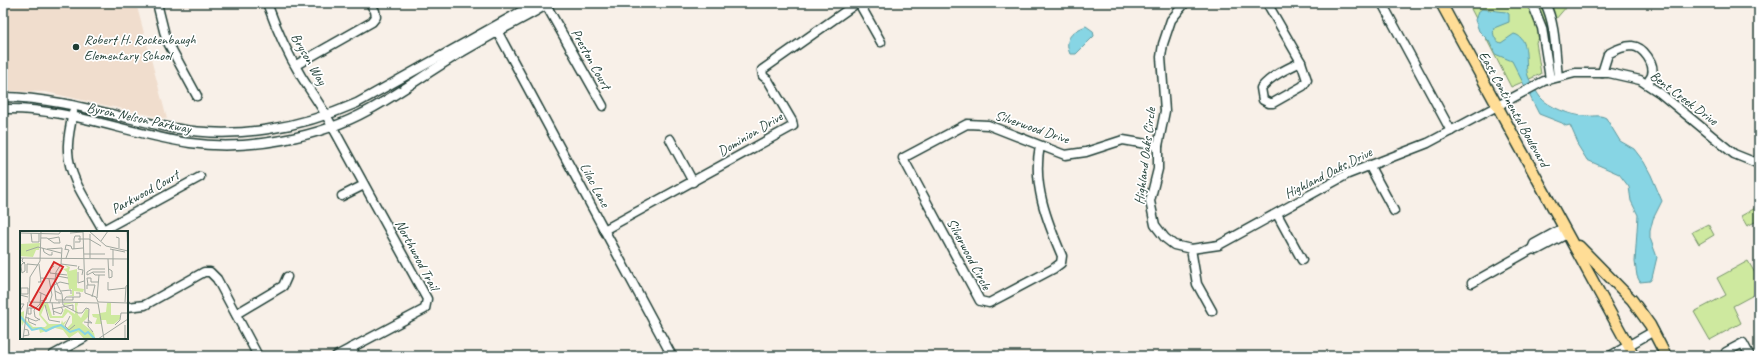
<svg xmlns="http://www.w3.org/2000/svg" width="1762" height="359" viewBox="0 0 1762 359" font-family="Caveat,sans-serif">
<rect width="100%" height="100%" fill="#f8f0e8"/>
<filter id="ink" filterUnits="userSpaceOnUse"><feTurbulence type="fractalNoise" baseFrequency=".025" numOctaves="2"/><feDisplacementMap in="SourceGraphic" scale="8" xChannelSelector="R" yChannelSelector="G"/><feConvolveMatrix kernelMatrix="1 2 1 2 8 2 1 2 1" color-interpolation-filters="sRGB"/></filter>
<g filter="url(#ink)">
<polygon fill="#f0ddcd" points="3,3 136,3 167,119 46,92 3,91"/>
<g fill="#cee99f" stroke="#76936a">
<polygon points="1468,3 1577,3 1567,6 1536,42 1541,74 1511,87"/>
<polygon points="1759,206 1759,220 1747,226 1741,216"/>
<polygon points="1708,224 1714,235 1699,244 1692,232"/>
<polygon points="1748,261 1759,280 1759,292 1733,306 1741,323 1710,340 1694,312 1726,295 1717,278"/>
</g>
<g fill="#87d5e4" stroke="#5d989e">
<path d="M1482 9 1506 12 1509 14V22L1494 28C1492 34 1495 41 1501 43L1514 34C1531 38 1524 64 1528 76 1530 82 1536 91 1540 97 1548 107 1572 116 1585 116 1593 117 1599 114 1606 118L1620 141 1634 149 1644 162 1651 175 1662 201 1653 219 1650 231V238L1657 257 1652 278 1650 281 1640 282 1637 276 1635 262 1638 215 1631 201 1629 187 1619 174 1587 160 1577 144 1578 143 1570 125 1566 126 1562 123 1539 114 1512 61 1495 54 1489 41 1479 31 1475 20 1478 12Z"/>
<path d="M1086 26 1093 31 1094 36 1076 54H1070C1063 38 1073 31 1086 26Z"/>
</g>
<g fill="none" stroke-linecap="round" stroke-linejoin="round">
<defs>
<g id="minor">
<polyline points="157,3 166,39 197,96"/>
<path d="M267 3C276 28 287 53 301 76 309 89 318 101 326 115L427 299 425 309 336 356"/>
<polyline points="545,3 603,106"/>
<polyline points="859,3 881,42"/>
<polyline points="1185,3 1171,20 1163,44 1161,57 1165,111 1158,146 1158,169 1150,201 1155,225 1165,238 1174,245 1191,249 1219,245 1348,174 1428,143 1544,81 1575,73 1609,73 1640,80 1660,93 1734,154 1759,164"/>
<polyline points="1267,3 1301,62"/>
<polyline points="1382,3 1451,131"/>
<polyline points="1532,3 1542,28 1550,79"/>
<path d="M1545 3C1556 25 1555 52 1558 77"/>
<polyline points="495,27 672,356"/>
<path d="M1301 62 1307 80 1303 86 1273 103H1269L1263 100 1261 88C1271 76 1286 69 1301 62Z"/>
<polyline points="296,65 372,22 376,17 375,11 370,3"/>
<path d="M1602 73 1608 54C1615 50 1624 46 1632 46 1644 47 1655 64 1652 75 1651 78 1648 81 1647 84"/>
<path d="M3 97C63 98 115 117 173 128 235 140 300 128 357 103L536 3"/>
<path d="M3 109C67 107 128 134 190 143 247 151 319 138 369 110 398 94 424 75 452 58 467 49 483 40 499 31 515 22 533 14 549 3"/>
<path d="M73 112C71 125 67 138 68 151 69 181 91 206 104 232"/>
<polyline points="670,139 693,182"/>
<path d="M1040 146C1032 184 1047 221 1062 256L1061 263 1053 269 989 303 980 301 903 158 967 124 988 125 1065 155 1086 152 1123 140 1158 146"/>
<polyline points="1369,165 1394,211"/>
<polyline points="342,196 364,185"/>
<polyline points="1277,214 1302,260"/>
<polyline points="103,230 200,177"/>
<polyline points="604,230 793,126 792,121 768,80 763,76 762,70 857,3"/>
<polyline points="1191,249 1197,284 1212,311"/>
<polyline points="1532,249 1537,250 1567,234"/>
<polyline points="1472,283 1532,249 1534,244 1563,228"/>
<polyline points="127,307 145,305 204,272 210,272 217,279 258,356"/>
<polyline points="236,314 283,286 287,277"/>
<polyline points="351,348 356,356"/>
<polyline points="1726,352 1743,343 1750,356"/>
<polyline points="53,355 84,338"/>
<polyline points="1610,356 1654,331"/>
</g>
<g id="major">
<polyline points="1441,3 1634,356"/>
<polyline points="1579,246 1632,300 1650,325 1666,356"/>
</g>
</defs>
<use href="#minor" stroke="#1f3d34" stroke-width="11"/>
<use href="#major" stroke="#1f3d34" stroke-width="13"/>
<use href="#minor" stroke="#fff" stroke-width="8"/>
<use href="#major" stroke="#ffdd96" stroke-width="10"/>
</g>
</g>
<circle fill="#1f3d34" stroke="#fff" stroke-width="1.5" cx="76" cy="47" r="4"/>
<g text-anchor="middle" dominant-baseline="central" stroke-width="3.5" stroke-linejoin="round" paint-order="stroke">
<g font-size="14" fill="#1f3d34" stroke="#fff" text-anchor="start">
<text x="84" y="39">Robert H. Rockenbaugh<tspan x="84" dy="16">Elementary School</tspan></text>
</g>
<g font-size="14" fill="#1f3d34" stroke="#fff">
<text transform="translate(309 59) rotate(60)">Bryson Way</text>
<text transform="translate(591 59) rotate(61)">Preston Court</text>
<text transform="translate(1684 98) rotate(37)">Bent Creek Drive</text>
<text transform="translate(1514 109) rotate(61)">East Continental Boulevard</text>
<text transform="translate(139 118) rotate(12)">Byron Nelson Parkway</text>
<text transform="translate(1032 127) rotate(19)">Silverwood Drive</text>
<text transform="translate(750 134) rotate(-31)">Dominion Drive</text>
<text transform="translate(1145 156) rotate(-83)">Highland Oaks Circle</text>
<text transform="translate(1328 173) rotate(-27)">Highland Oaks Drive</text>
<text transform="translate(595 185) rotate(62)">Lilac Lane</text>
<text transform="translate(145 192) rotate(-29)">Parkwood Court</text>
<text transform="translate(969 254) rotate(62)">Silverwood Circle</text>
<text transform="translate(417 255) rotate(62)">Northwood Trail</text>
</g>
</g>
<g transform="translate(20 231)">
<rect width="108" height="108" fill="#f8f0e8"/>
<path d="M20 12 19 19H16L13 26 0 25V13ZM45 34 50 36 49 40 57 38V57L64 58 63 61 54 60V65H47L52 64V58H49L47 41 43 38 48 37ZM20 72H28L32 85H42L45 77 55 83V72L44 74V72H78L80 82 86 81 87 72H91V84H100V88L94 93H87L86 89H81L82 93H75L77 87 73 86 72 83H80L78 72H58L57 76 56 72 58 84 61 87 66 78 69 79 68 86 62 92 74 102 75 107 64 108 58 101 49 107 43 99 35 97 20 102 19 98 12 99 4 91 2 95 0 82 4 80V87L13 96H25L27 94 19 84ZM25 74 30 87H43L48 81 52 85V92L47 97 44 94 47 89 43 92 42 89 41 93H29L21 84Z" fill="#cee99f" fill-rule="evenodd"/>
<path fill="none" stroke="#87d5e4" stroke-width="2" d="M0 85 12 99 21 97 26 100 34 96M34 96 41 94 50 101 59 98 65 103 68 101 75 108"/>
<path fill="none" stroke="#a1a8a0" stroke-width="1" d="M63 0 65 62 76 66 78 71M69 0 86 15 108 20M107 0 108 25M0 2 39 3 41 0M11 2 12 11H19V3M50 2 63 1M70 3V27M96 6 99 7V17M21 7H27L34 12H40L39 6 28 8M58 8H69L81 15M81 10 88 0M23 17 24 21 29 24H32V21M27 18 42 17 41 33 36 41 35 49 42 63 43 74M45 18 49 19 46 27M54 18V8L55 5H60V11H55M90 18 105 21M45 19 46 14 51 15 52 18 63 17M6 20 18 16 41 22M64 23H85M0 27 108 28M3 27 2 30 5 33V40L2 42 1 35 2 33 3 32H4L5 31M88 28 89 47M41 33 57 35M34 35 30 38V42L47 44M59 35 58 38 63 39 62 44M93 35V19M58 41V52L64 50M67 41V44L73 41H85M67 41 72 38H85M72 41 75 44H85M7 42V33L18 34M37 43V45L48 47M21 47 35 48M89 47 92 46V40L89 38M29 48 32 64 30 71M18 51H21L19 33M88 51V59L106 57M68 54 67 47H71V51H78M67 58V54H75L72 66M35 60 36 69H53V66M41 60 51 59V63M19 61 27 65 26 69 20 70M0 62 1 63H8V57H1V63L0 64 8 66M41 63 35 60 34 54 40 51 49 53M77 67 79 44M44 69 46 66H60V62H56M9 71 10 46 20 30 21 0M9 71 40 72M38 71 78 72M78 71 108 72M105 71 106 55 108 54M32 72 34 84M78 72 84 108M0 73H4L0 80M25 74 29 89 40 91M43 74 58 82H62L66 77 69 78 68 95 73 101M11 77V83H8V77H15M32 78 53 74V79M33 80 41 83 43 79 41 76M50 85 45 95 49 99 55 94M5 86 16 90 20 88M8 86 9 91 16 94M20 89 15 86 14 79 20 73 21 62M64 91 72 92 68 89M95 94 100 89 101 82H107M3 105 9 104 8 99 4 98M3 108 8 71M78 108 108 88M105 108V94"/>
<path fill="#d62828" fill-opacity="0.15" stroke="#d62828" stroke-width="2" d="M34 31 43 36 19 79 10 74Z"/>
<rect width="108" height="108" fill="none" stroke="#1f3d34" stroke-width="2"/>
</g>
<rect width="1762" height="359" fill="none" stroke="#fff" stroke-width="16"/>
<rect x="8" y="8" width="1746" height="343" fill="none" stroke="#1f3d34" stroke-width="1.5" filter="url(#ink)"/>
</svg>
